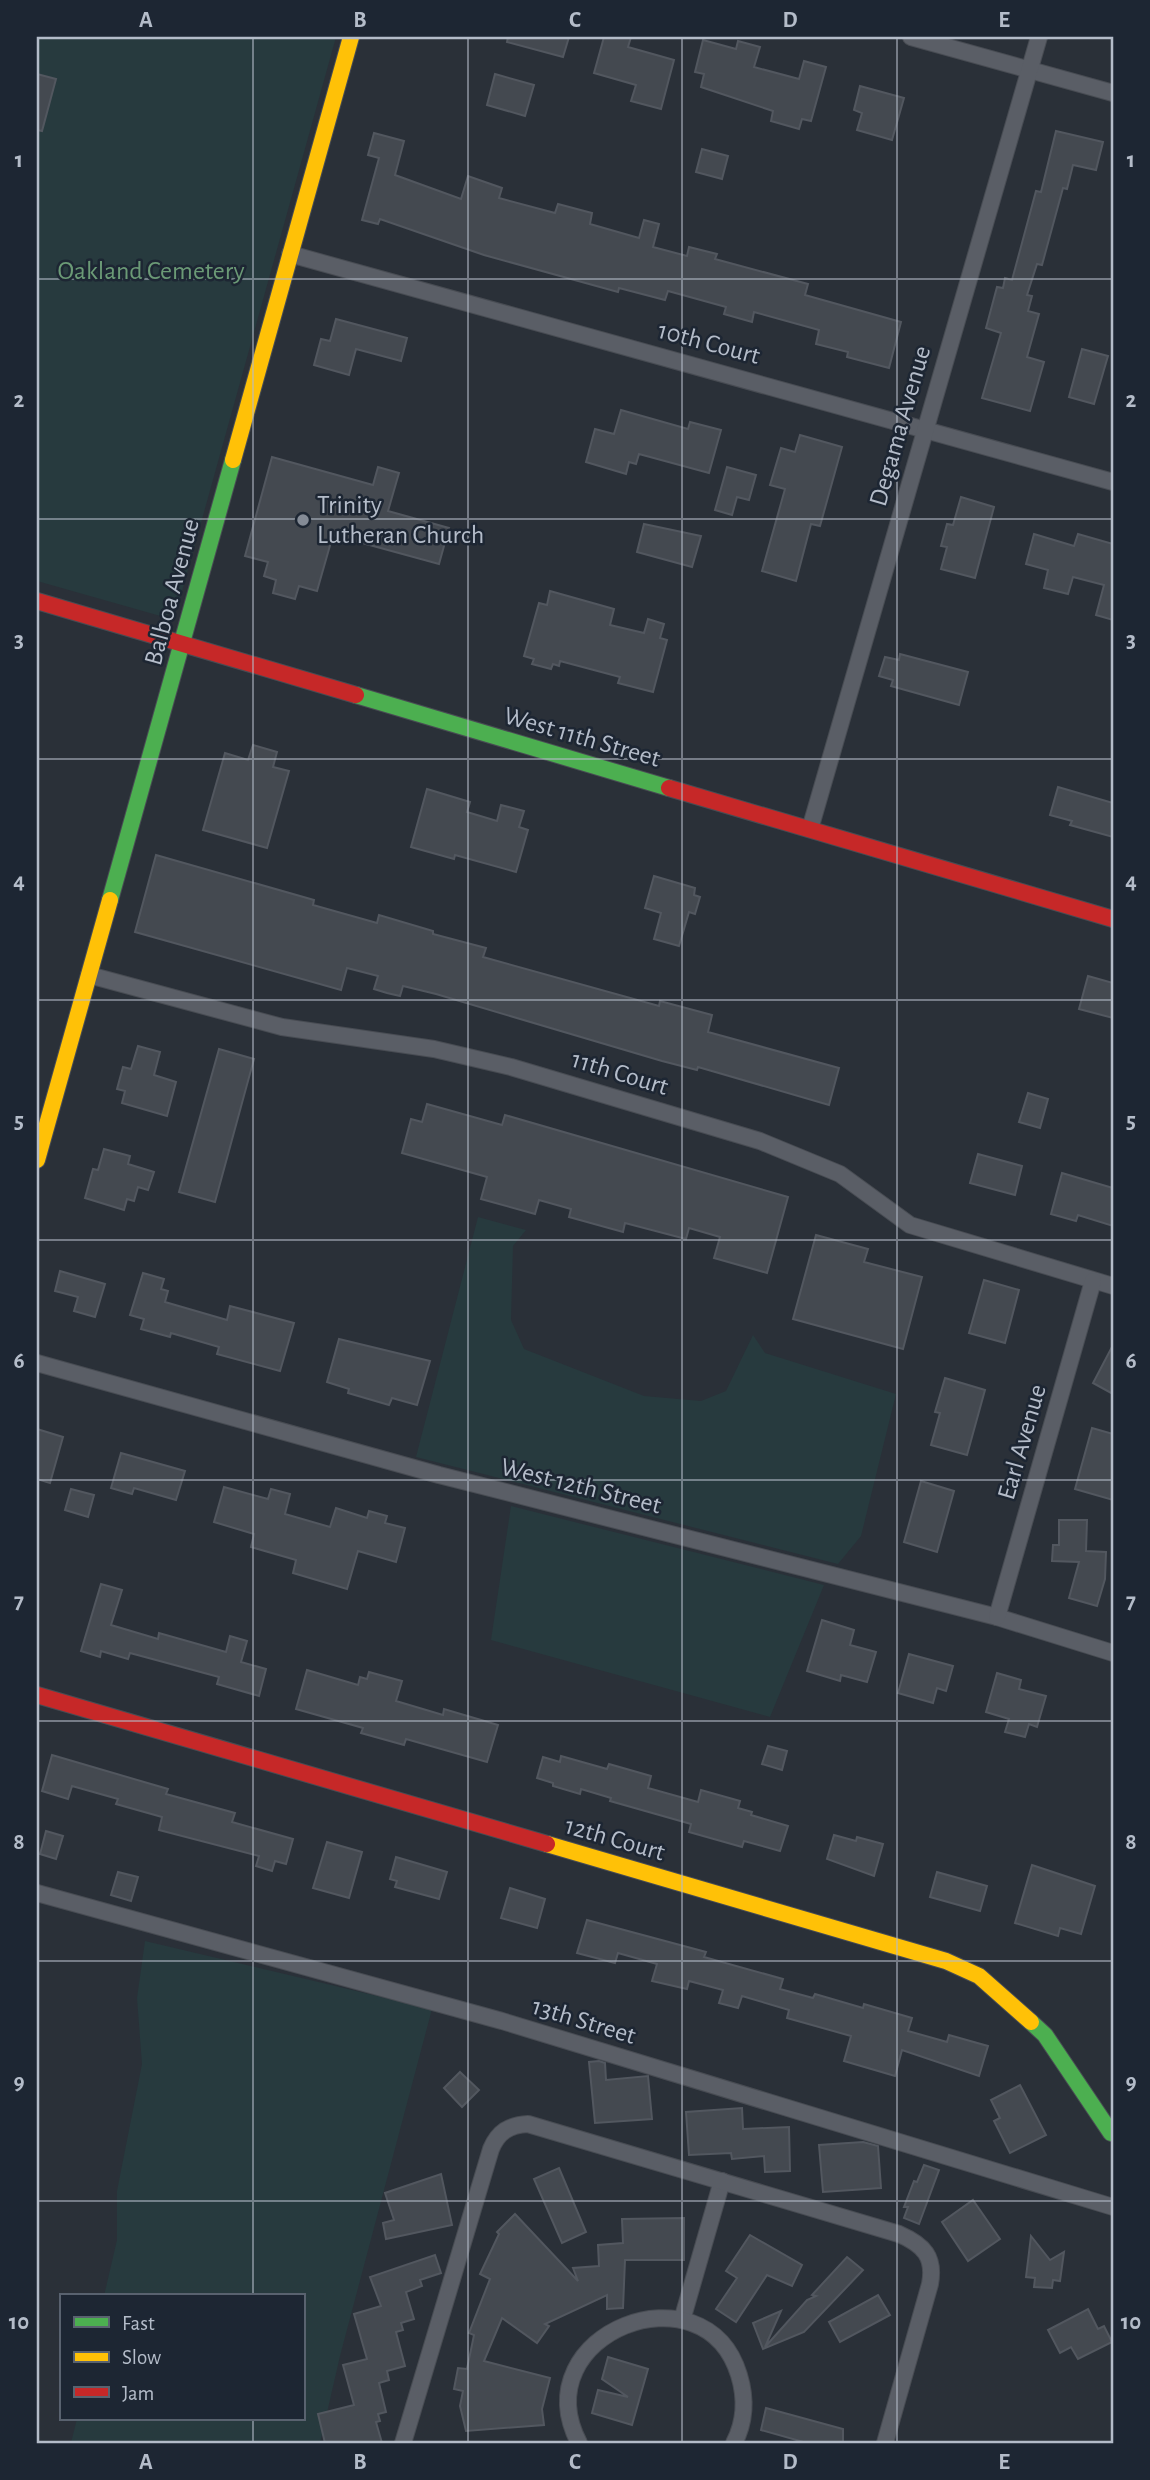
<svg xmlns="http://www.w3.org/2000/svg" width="1150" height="2480" viewBox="0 0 1150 2480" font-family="'Alegreya Sans',sans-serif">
<rect width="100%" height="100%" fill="#2a3038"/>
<g fill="#273a3e">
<polygon points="37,37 336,37 179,602 175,610 164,617 37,581"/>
<polygon points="478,1217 526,1230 513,1246 511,1320 524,1349 644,1396 701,1401 726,1391 753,1335 765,1353 896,1394 861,1536 838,1564 416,1457"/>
<polygon points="511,1506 824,1585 770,1717 491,1640"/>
<polygon points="145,1941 432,2009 340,2356 320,2443 71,2443 77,2419 303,2419 303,2296 104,2296 117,2240 117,2191 142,2064 137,1998"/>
</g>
<g fill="#444950" stroke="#52575f" stroke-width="2">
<polygon points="508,37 569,37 563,57 507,42"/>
<polygon points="604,37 631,37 628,47 674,60 661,109 631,101 636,85 594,73"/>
<polygon points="703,40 736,49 738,41 760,47 754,67 799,79 804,61 826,67 811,121 802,119 799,129 771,121 773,111 701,87 704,74 695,72"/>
<polygon points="37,74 56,79 42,131 37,130"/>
<polygon points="495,74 534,85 525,116 487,105"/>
<polygon points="860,86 904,98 892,140 857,130 862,113 854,110"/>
<polygon points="1056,131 1103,142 1096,170 1073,165 1067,189 1063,188 1042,265 1037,264 1027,295 1032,296 1028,311 1039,314 1027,357 1044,362 1030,411 982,398 1001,333 986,328 997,287 1003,288 1005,278 1012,280 1036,191 1041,192"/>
<polygon points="374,133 404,141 395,175 461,199 468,176 502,188 499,198 555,213 558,204 592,213 590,224 639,238 644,220 659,224 653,247 687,256 689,247 717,254 715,259 808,284 805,295 901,322 889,368 847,357 848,352 816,344 819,330 754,312 752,322 724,314 726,307 668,291 665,300 619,288 618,292 484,255 380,219 378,224 362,220 379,158 368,155"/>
<polygon points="702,149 728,156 722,179 696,172"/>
<polygon points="336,319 407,338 401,361 356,349 349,375 314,365 321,339 330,341"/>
<polygon points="1082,349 1108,356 1094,404 1069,397"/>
<polygon points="621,410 688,429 690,422 721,430 709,473 639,454 636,464 629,462 626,474 586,462 595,429 614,434"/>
<polygon points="800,435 842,447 820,526 811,524 796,581 762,571 785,489 770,485 781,448 795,452"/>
<polygon points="272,457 373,485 378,467 399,473 388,511 449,528 439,564 333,535 317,591 299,586 295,599 273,593 276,580 264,576 268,562 245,556"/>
<polygon points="727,467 756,475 749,500 737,497 732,515 715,510"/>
<polygon points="961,497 994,507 975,578 941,569 947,547 941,546 947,524 953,525"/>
<polygon points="644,524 701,536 692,567 637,552"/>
<polygon points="1034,534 1074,546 1078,534 1113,544 1113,620 1096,615 1104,585 1073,577 1068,594 1044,588 1048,570 1026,564"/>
<polygon points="550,591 614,609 610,625 644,633 648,619 664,624 660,638 667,640 653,692 618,683 620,677 560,661 559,666 553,664 551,669 532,664 534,659 524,656 539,603 547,605"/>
<polygon points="900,654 968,672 959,705 891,686 893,680 879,676 885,657 899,660"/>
<polygon points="253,745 277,752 273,767 289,771 267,848 203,830 225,753 248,760"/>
<polygon points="1058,787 1113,803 1113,837 1070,825 1072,821 1050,815"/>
<polygon points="427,789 470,802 467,812 497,821 501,805 524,811 519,827 528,830 516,872 455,855 454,859 411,847"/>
<polygon points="156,855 314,900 313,905 377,923 379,915 433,931 433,934 486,948 483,957 659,1006 660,1001 712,1015 708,1032 839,1068 829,1105 698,1067 697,1070 662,1061 436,994 403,986 400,996 387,993 374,989 378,976 347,968 341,990 135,932"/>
<polygon points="654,876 695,888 694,895 700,897 695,914 689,912 679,946 654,939 661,913 645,908"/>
<polygon points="1088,976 1113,983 1113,1018 1079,1009"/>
<polygon points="138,1046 160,1052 154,1075 176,1082 167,1116 122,1103 125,1091 117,1089 123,1067 131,1069"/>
<polygon points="219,1049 254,1059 215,1202 179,1192"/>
<polygon points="1028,1093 1048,1099 1040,1128 1019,1122"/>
<polygon points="427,1104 502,1125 505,1115 788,1197 767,1273 714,1258 720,1237 689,1228 686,1239 625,1223 623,1232 569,1217 571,1209 539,1200 535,1214 481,1199 487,1177 402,1153 411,1119 422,1122"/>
<polygon points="104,1149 130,1156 128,1164 154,1172 148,1190 138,1187 134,1201 127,1199 124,1210 85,1198 93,1169 98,1170"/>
<polygon points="978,1154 1022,1166 1015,1195 970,1183"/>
<polygon points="1062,1173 1113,1188 1113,1226 1078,1215 1076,1221 1051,1214"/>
<polygon points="816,1235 868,1249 864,1262 922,1277 903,1349 793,1319"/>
<polygon points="60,1271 105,1284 95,1317 74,1311 78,1297 55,1291"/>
<polygon points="143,1273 164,1279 161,1289 168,1291 165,1302 227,1320 230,1306 294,1323 280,1371 217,1354 219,1347 171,1333 170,1337 141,1329 144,1319 130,1315"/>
<polygon points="984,1280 1019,1290 1005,1343 969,1333"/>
<polygon points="339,1339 430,1361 417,1405 392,1398 389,1405 348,1393 349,1389 327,1382"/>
<polygon points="1113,1345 1113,1394 1093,1383"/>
<polygon points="945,1378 985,1390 967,1455 931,1445 940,1413 935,1412"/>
<polygon points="1092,1428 1113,1434 1113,1500 1075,1489"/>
<polygon points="37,1429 63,1437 50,1483 37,1479"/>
<polygon points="121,1453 185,1471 176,1500 134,1488 132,1494 111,1488"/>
<polygon points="921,1481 954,1491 937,1552 904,1542"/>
<polygon points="224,1487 268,1499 271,1489 290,1494 285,1514 330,1527 336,1508 367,1518 369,1511 387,1516 385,1523 405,1528 396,1562 358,1551 347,1589 293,1573 296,1560 251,1547 254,1534 214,1522"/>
<polygon points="71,1489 94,1495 88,1517 65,1510"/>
<polygon points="1059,1520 1087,1520 1086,1551 1106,1552 1105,1579 1097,1606 1069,1598 1079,1562 1052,1561 1053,1545 1059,1545"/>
<polygon points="101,1584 122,1590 111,1625 158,1639 159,1633 226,1652 230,1636 247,1641 241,1662 266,1669 259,1696 217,1684 219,1677 130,1653 128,1659 101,1651 100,1657 81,1651"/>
<polygon points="822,1620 854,1630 850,1645 876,1652 867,1682 841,1675 840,1681 807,1671"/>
<polygon points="909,1654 953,1666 946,1691 937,1688 933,1703 898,1693"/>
<polygon points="307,1670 358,1685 360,1677 367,1679 369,1672 402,1681 396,1701 443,1715 444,1709 498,1725 487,1762 406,1739 404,1745 361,1733 363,1728 296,1709"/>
<polygon points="997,1673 1021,1680 1019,1689 1046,1696 1037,1727 1029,1724 1025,1737 1005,1732 1009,1719 986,1712"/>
<polygon points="768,1746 787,1751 782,1770 762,1764"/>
<polygon points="52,1755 168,1789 166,1794 235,1813 232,1822 293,1839 286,1864 275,1861 272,1871 256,1866 259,1856 159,1830 162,1817 116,1804 118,1799 72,1786 68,1799 42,1791"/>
<polygon points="561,1756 607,1769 609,1764 651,1776 648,1788 698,1802 701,1790 740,1801 738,1808 752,1812 751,1815 788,1826 780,1851 744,1841 742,1847 689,1832 691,1824 610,1801 611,1798 581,1789 580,1794 553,1786 553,1783 537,1778 543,1757 560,1762"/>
<polygon points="46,1831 63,1836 56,1859 40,1854"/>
<polygon points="834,1835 856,1841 857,1837 883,1844 874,1876 827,1859"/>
<polygon points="327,1842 362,1852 349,1898 313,1888"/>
<polygon points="396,1857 447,1872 439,1899 395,1887 397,1881 390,1879"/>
<polygon points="1032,1865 1095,1886 1081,1934 1060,1928 1058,1936 1015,1923"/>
<polygon points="118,1872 138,1877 131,1901 111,1895"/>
<polygon points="937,1872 987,1886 980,1911 930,1897"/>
<polygon points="510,1888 545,1899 537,1928 501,1918"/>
<polygon points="587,1920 706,1952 704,1957 783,1979 780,1989 813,1998 815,1994 863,2008 864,2004 912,2018 908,2031 947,2042 949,2035 988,2046 979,2076 902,2050 895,2076 844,2061 851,2036 787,2018 789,2010 742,1996 738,2008 719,2003 723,1990 689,1981 687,1989 652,1981 657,1964 618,1953 615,1963 577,1953"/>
<polygon points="599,2061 605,2063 606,2080 648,2076 652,2119 595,2123 589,2062"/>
<polygon points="460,2072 479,2090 462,2107 444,2088"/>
<polygon points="1020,2085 1046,2135 1010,2153 994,2121 1000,2118 991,2100"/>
<polygon points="742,2108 743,2129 789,2127 790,2171 765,2172 764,2156 732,2159 731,2153 689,2155 686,2112"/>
<polygon points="863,2142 878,2146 881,2188 823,2192 819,2145"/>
<polygon points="924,2165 939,2170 919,2224 904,2218 908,2207 904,2207 914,2181 917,2182"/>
<polygon points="559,2168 586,2232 562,2243 534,2179"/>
<polygon points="441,2174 452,2225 386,2239 383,2223 394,2220 385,2193"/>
<polygon points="973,2200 1000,2239 968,2261 942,2222"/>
<polygon points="515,2214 578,2281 573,2268 599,2266 598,2245 623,2243 622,2219 684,2218 684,2260 625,2260 623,2308 607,2309 607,2295 545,2324 549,2326 537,2343 502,2318 484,2361 550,2378 542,2409 544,2425 466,2431 460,2406 463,2391 454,2389 458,2368 467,2369 474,2335 469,2333 490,2279 480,2274 499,2234 497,2232"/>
<polygon points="750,2235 802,2265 792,2286 767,2275 736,2322 716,2309 737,2278 726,2271"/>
<polygon points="1031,2236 1050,2260 1064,2252 1060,2281 1053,2280 1052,2288 1034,2287 1035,2278 1026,2277"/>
<polygon points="435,2255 441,2273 420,2280 422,2286 406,2292 414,2319 401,2323 403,2330 396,2332 405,2366 387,2371 389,2380 379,2383 386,2412 378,2414 380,2421 376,2422 382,2443 325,2443 318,2414 354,2405 343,2365 367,2359 354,2314 381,2306 370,2277"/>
<polygon points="847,2257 863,2270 804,2332 763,2349 753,2323 781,2311 765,2347 807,2300 816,2296 812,2295"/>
<polygon points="878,2295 890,2315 840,2342 829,2322"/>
<polygon points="1088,2309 1098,2329 1104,2326 1112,2342 1078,2359 1071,2347 1060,2353 1048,2330"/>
<polygon points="608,2357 648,2369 632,2425 592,2413 598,2390 628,2397 602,2379"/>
<polygon points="766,2408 843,2429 843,2443 807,2443 761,2430"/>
</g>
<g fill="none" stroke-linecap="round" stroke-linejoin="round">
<defs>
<g id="street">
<polyline points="911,37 1113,93"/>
<polyline points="290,254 1113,482"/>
<polyline points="810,829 1039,37"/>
<polyline points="89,975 282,1027 434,1049 511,1067 760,1141 840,1174 910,1225 1113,1286"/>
<polyline points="37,1363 439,1475 997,1617 1113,1653"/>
<polyline points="997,1617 1093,1281"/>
<polyline points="37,1893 502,2021 1113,2207"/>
<polyline points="682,2320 722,2181"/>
<path d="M403 2443 491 2149C498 2132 509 2125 528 2124L899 2234C924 2245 935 2257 930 2284L885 2443"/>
<path d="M579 2443C522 2333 705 2263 739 2375 746 2398 745 2422 734 2443"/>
</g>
<g id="fast">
<polyline points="356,695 669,788"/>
<polyline points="110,900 233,460"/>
<polyline points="1031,2022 1045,2035 1111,2133"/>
</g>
<g id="slow">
<polyline points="233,460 351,37"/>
<polyline points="37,1160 110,900"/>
<polyline points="547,1844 946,1961 979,1976 1031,2022"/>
</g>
<g id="jam">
<polyline points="37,601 356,695"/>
<polyline points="669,788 1113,919"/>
<polyline points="37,1695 547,1844"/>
</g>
</defs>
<use href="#street" stroke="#484c53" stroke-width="18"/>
<use href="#fast" stroke="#484c53" stroke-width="18"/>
<use href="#slow" stroke="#484c53" stroke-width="18"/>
<use href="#jam" stroke="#484c53" stroke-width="18"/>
<use href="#street" stroke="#5a5e66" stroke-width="16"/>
<use href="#fast" stroke="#4caf50" stroke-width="16"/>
<use href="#slow" stroke="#ffc107" stroke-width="16"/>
<use href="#jam" stroke="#c62828" stroke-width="16"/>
</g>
<path fill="none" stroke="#b4bcc9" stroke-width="2" stroke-opacity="0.55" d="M253 37V2296M468 37V2443M682 37V2443M897 37V2443M37 279H1113M37 519H1113M37 759H1113M37 1000H1113M37 1240H1113M37 1480H1113M37 1721H1113M37 1961H1113M37 2201H1113M253 2419V2443"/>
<circle fill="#848b96" stroke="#1d2633" stroke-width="2.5" cx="303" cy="520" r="7"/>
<g text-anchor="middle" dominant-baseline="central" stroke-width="5" stroke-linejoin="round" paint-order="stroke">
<g font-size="26" fill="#6b9a76" stroke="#1d2633">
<text x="151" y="271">Oakland Cemetery</text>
</g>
<g font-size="26" fill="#b4bcc9" stroke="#1d2633">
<text transform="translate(709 343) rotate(15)">10th Court</text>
<text transform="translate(900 426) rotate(-74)">Degama Avenue</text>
<text transform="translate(172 592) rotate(-75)">Balboa Avenue</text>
<text transform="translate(582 737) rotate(16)">West 11th Street</text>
<text transform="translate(620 1073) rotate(17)">11th Court</text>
<text transform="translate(1022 1442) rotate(-74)">Earl Avenue</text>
<text transform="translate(581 1486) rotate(14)">West 12th Street</text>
<text transform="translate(615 1839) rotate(16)">12th Court</text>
<text transform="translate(584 2021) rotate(17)">13th Street</text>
</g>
<g font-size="26" fill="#b4bcc9" stroke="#1d2633" text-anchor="start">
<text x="317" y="505">Trinity<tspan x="317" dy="30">Lutheran Church</tspan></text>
</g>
</g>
<rect width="1150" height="2480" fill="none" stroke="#1d2633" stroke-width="77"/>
<rect x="60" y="2294" width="245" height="126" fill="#1d2633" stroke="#59626f" stroke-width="2"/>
<rect x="74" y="2317" width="35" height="10" fill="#4caf50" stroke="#59626f" stroke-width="2"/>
<text x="122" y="2330" font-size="21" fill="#b4bcc9">Fast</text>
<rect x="74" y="2352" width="35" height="10" fill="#ffc107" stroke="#59626f" stroke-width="2"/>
<text x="122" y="2364" font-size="21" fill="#b4bcc9">Slow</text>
<rect x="74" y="2387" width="35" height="10" fill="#c62828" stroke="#59626f" stroke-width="2"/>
<text x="122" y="2400" font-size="21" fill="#b4bcc9">Jam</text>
<rect x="38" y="38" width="1074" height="2404" fill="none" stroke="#b4bcc9" stroke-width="2.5"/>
<g font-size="23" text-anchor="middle" font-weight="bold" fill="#b4bcc9">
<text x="146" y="27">A</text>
<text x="360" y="27">B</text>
<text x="575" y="27">C</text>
<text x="790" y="27">D</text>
<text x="1004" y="27">E</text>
<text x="19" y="167">1</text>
<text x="1131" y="167">1</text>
<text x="19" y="407">2</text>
<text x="1131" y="407">2</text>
<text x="19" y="647">3</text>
<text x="1131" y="647">3</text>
<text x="19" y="888">4</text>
<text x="1131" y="888">4</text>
<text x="19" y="1128">5</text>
<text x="1131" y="1128">5</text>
<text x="19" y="1368">6</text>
<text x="1131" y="1368">6</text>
<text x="19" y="1608">7</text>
<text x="1131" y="1608">7</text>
<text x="19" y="1849">8</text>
<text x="1131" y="1849">8</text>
<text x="19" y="2089">9</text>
<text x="1131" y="2089">9</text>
<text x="19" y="2329">10</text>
<text x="1131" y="2329">10</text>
<text x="146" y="2469">A</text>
<text x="360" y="2469">B</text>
<text x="575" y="2469">C</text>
<text x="790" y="2469">D</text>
<text x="1004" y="2469">E</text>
</g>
</svg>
